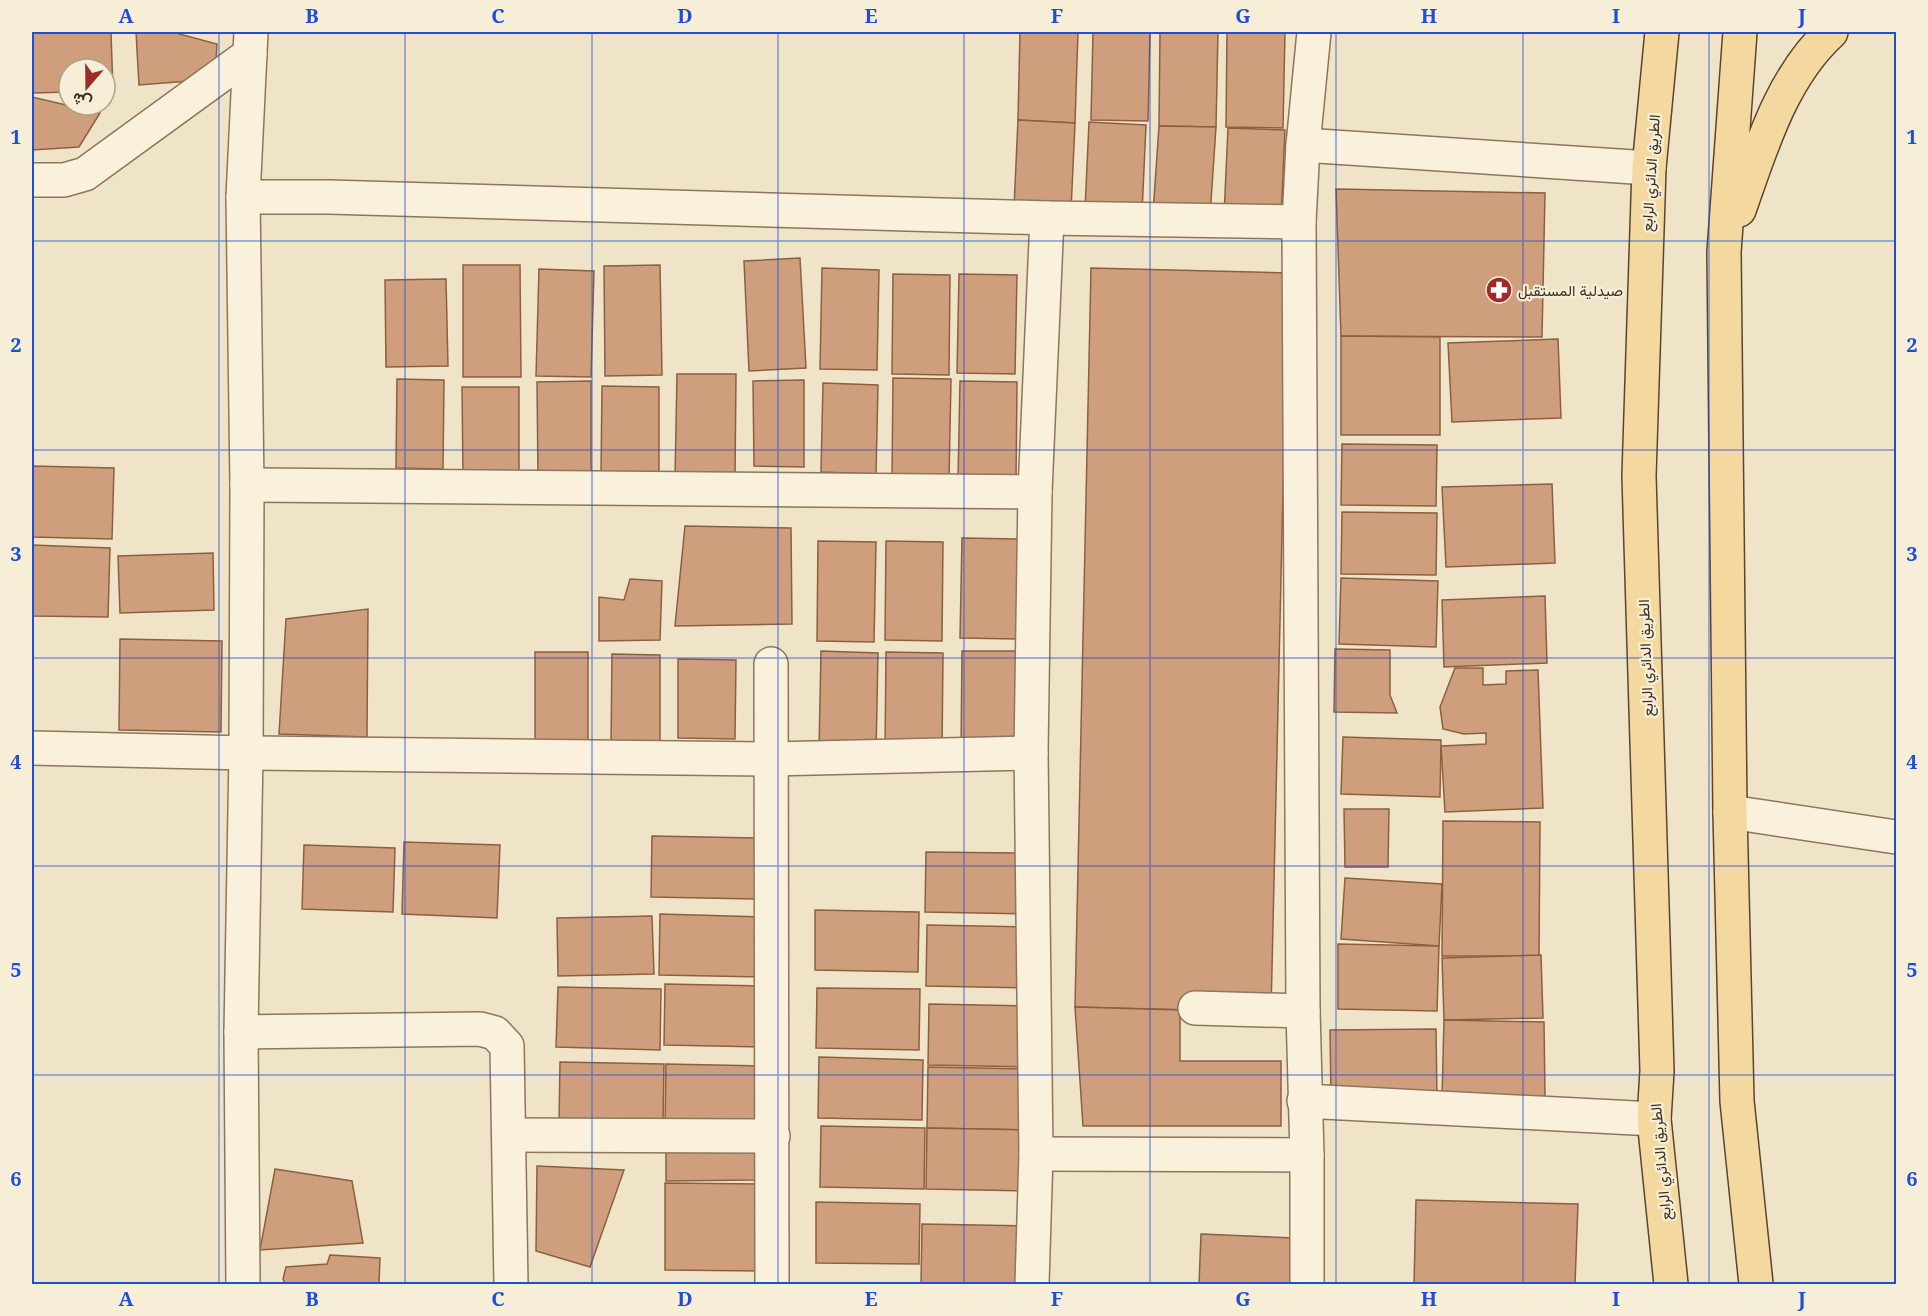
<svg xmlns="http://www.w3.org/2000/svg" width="1928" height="1316" viewBox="0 0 1928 1316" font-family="'Noto Serif',Vazirmatn,serif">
<rect width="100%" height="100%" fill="#f0e4c8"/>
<g fill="#cf9f7d" stroke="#8d5f41" stroke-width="1.5">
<polygon points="32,32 111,32 113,91 105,91 105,69 69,69 69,92 32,93"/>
<polygon points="136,32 172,32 217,44 215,79 139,85"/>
<polygon points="1020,32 1078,32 1075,123 1018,120"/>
<polygon points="1093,32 1150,32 1148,121 1091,120"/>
<polygon points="1160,32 1218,32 1216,127 1159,126"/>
<polygon points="1227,32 1285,32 1283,128 1226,127"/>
<polygon points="32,97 100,113 79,147 32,150"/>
<polygon points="1018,120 1075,123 1071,211 1014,208"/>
<polygon points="1089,122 1146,125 1142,213 1085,210"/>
<polygon points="1159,126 1216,127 1210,216 1153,213"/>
<polygon points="1228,128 1285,130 1281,218 1224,216"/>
<polygon points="1336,189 1545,193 1542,337 1341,336"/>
<polygon points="800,258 806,368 749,371 744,261"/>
<polygon points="463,265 520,265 521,377 463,377"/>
<polygon points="660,265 662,375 605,376 604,266"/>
<polygon points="822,268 879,270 877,370 820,369"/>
<polygon points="1091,268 1288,273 1271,1012 1075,1007"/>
<polygon points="539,269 594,271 591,377 536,376"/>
<polygon points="893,274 950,275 949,375 892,374"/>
<polygon points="959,274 1017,275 1015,374 957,373"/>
<polygon points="446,279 448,366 386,367 385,280"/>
<polygon points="1341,336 1440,337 1440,435 1341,435"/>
<polygon points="1558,339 1561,418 1452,422 1448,343"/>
<polygon points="677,374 736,374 735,479 675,478"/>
<polygon points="893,378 951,379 949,479 892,477"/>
<polygon points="397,379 444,380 443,469 396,468"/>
<polygon points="804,380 804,467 754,466 753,381"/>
<polygon points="591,381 591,477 538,477 537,382"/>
<polygon points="960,381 1017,382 1016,482 958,481"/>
<polygon points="823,383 878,385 876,474 821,472"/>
<polygon points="602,386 659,387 659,475 601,474"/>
<polygon points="462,387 519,387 519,475 463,475"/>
<polygon points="1342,444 1437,445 1436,506 1341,505"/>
<polygon points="32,466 114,468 112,539 32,537"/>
<polygon points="1552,484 1555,563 1446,567 1442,487"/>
<polygon points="1342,512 1437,513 1436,575 1341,574"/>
<polygon points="685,526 791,528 792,624 675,626"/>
<polygon points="962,538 1019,539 1017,639 960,638"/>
<polygon points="818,541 876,542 874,642 817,641"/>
<polygon points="886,541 943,542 942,641 885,640"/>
<polygon points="32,545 110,548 108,617 32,616"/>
<polygon points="213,553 214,610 120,613 118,556"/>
<polygon points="1341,578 1438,581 1436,647 1339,644"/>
<polygon points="630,579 662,581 660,640 599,641 599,597 624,600"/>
<polygon points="1545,596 1547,663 1444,667 1442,600"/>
<polygon points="368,609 367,737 279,734 286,619"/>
<polygon points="120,639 222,641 221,732 119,730"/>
<polygon points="1335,649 1390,650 1390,695 1397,713 1334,712"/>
<polygon points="821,651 878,653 876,752 819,751"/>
<polygon points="962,651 1019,651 1018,751 961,750"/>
<rect x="535" y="652" width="53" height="90"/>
<polygon points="886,652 943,653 942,753 885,752"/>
<polygon points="612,654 660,655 660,747 611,747"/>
<polygon points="678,659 736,660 735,739 678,738"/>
<polygon points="1455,668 1483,668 1483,685 1506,684 1506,671 1538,670 1543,808 1445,812 1441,746 1486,744 1486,733 1464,734 1443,729 1440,707"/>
<polygon points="1343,737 1441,740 1440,797 1341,794"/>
<polygon points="1344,809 1389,809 1388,867 1345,867"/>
<polygon points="1443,821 1540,822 1539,956 1442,956"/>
<polygon points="652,836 756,838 755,899 651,897"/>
<polygon points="404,842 500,845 497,918 402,914"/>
<polygon points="304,845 395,848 393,912 302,909"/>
<polygon points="926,852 1030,853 1029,914 925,912"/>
<polygon points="1345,878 1442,884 1439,946 1341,939"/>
<polygon points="815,910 919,912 918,972 815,970"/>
<polygon points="660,914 764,917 763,977 659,975"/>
<polygon points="652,916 654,974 558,976 557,918"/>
<polygon points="927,925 1031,927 1029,988 926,986"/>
<polygon points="1338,944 1439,946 1437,1011 1338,1009"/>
<polygon points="1541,955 1543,1018 1444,1020 1442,958"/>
<polygon points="665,984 769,986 768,1047 664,1045"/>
<polygon points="558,987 661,989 660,1050 556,1047"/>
<polygon points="817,988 920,989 919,1050 816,1048"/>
<polygon points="929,1004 1033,1006 1032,1067 928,1065"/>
<polygon points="1075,1007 1180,1010 1180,1061 1281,1061 1281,1126 1083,1126"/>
<polygon points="1444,1020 1544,1022 1545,1096 1442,1097"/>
<polygon points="1436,1029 1437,1098 1331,1098 1330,1030"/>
<polygon points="819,1057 923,1060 922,1120 818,1118"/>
<polygon points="560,1062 664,1064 663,1124 559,1122"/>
<polygon points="666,1064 770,1066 769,1127 665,1124"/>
<polygon points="928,1067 1032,1069 1031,1130 927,1128"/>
<polygon points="821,1126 925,1128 924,1189 820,1187"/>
<polygon points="927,1128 1031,1130 1030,1191 926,1189"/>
<polygon points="666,1145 755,1145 755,1180 666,1181"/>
<polygon points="537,1166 624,1170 590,1267 536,1251"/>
<polygon points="275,1169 352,1181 363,1243 260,1250"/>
<polygon points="665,1183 762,1184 762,1271 665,1270"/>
<polygon points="1416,1200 1578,1204 1575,1284 1414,1284"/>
<polygon points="816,1202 920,1204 919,1264 816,1263"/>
<polygon points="922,1224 1026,1226 1025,1284 921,1284"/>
<polygon points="1201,1234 1294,1238 1292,1284 1199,1284"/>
<polygon points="330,1255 380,1258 379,1284 285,1284 283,1279 286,1267 327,1264"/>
</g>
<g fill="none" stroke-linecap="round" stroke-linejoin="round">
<defs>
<g id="minor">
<polyline points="1303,145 1649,168"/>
<polyline points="32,180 64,180 85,174 250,54"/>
<polyline points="243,197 329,197 1047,218 1299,222"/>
<polyline points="247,485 1035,492"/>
<polyline points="771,664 772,1284"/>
<polyline points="32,748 246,753 771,759 1031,753"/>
<polyline points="1730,812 1896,837"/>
<polyline points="1195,1008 1303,1011"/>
<polyline points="241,1032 480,1029 495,1033 507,1046 511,1284"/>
<polyline points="1304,1101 1654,1119"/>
<polyline points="509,1135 773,1136"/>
<polyline points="1036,1154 1307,1155"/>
<polyline points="243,1284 241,1032 246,753 247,485 243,197 251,32"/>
<polyline points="1032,1284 1036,1154 1031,753 1035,492 1047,218"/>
<polyline points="1307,1284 1307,1155 1303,1011 1299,222 1303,145 1314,32"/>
</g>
<g id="major">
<polyline points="1662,32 1649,168 1639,476 1657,1071 1654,1119 1671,1284"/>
<polyline points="1740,32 1724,252 1730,812 1737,1101 1756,1284"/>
<path d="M1739 210C1761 148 1781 78 1831 32"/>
</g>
</defs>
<use href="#minor" stroke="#8d765c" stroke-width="36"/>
<use href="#major" stroke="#5b4430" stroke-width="36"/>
<use href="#minor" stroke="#faf1dc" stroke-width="33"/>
<use href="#major" stroke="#f3d9a0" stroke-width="33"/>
</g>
<path fill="none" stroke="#1d4ed8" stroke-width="1.5" stroke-opacity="0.55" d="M219 32V1284M405 32V1284M592 32V1284M778 32V1284M964 32V1284M1150 32V1284M1336 32V1284M1523 32V1284M1709 32V1284M32 241H1896M32 450H1896M32 658H1896M32 866H1896M32 1075H1896"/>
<defs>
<symbol id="pharmacy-disc" viewBox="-11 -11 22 22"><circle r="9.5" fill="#9e2a2b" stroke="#f7eed8"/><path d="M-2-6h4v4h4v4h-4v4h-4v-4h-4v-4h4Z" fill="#fff"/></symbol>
</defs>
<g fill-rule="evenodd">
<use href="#pharmacy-disc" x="1484" y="275" width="30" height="30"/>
</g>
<g text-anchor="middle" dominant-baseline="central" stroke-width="4.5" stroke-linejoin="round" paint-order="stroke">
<g font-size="15" fill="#3d2e20" stroke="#f7eed8">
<text transform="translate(1650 173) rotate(-86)">الطريق الدائري الرابع</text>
<text transform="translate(1645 658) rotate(-92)">الطريق الدائري الرابع</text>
<text transform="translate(1660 1162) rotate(-95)">الطريق الدائري الرابع</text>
</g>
<g font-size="15" fill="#3d2e20" stroke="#f7eed8" text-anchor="start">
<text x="1518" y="290">صيدلية المستقبل</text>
</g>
</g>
<rect width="1928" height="1316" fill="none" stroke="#f7eed8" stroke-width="66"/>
<g transform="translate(87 87) rotate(200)"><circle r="28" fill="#f7eed8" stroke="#ada18e" stroke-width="1.5"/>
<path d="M0-4.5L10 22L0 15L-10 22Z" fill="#9e2a2b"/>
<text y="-9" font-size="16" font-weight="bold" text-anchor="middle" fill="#3d2e20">ش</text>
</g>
<rect x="33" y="33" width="1862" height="1250" fill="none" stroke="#1d4ed8" stroke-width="2"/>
<g font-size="20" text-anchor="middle" font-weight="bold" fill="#1d4ed8">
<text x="126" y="23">A</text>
<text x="312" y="23">B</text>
<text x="498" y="23">C</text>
<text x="685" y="23">D</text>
<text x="871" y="23">E</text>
<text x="1057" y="23">F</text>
<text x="1243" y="23">G</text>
<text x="1429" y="23">H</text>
<text x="1616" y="23">I</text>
<text x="1802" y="23">J</text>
<text x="16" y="144">1</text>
<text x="1912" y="144">1</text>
<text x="16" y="352">2</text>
<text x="1912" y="352">2</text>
<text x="16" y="561">3</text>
<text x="1912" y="561">3</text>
<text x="16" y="769">4</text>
<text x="1912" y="769">4</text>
<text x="16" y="977">5</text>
<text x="1912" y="977">5</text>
<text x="16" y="1186">6</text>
<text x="1912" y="1186">6</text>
<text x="126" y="1306">A</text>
<text x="312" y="1306">B</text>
<text x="498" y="1306">C</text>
<text x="685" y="1306">D</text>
<text x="871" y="1306">E</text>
<text x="1057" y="1306">F</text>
<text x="1243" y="1306">G</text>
<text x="1429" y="1306">H</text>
<text x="1616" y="1306">I</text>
<text x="1802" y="1306">J</text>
</g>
</svg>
